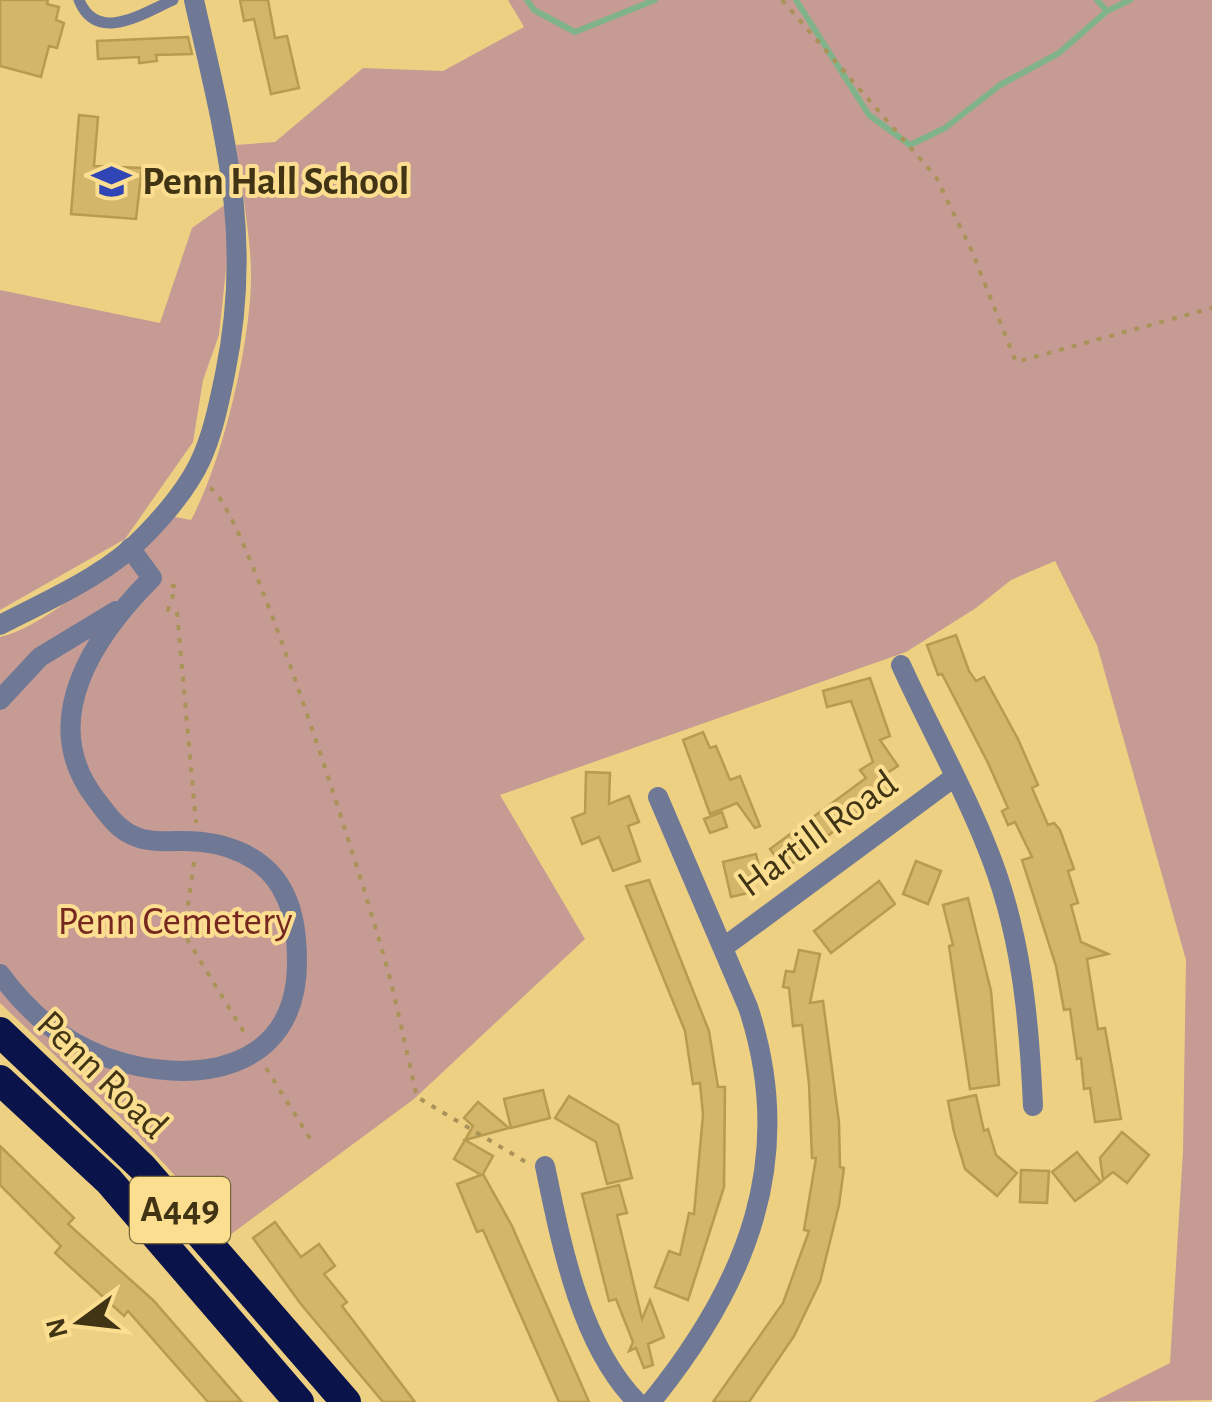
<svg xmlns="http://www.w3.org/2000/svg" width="1212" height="1402" viewBox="0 0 1212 1402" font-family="'Alegreya Sans',sans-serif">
<rect width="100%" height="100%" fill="#eed083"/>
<g fill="#c69b94">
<path d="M508 0H1212V1400L1093 1402 1170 1363 1183 1151 1186 960 1097 645 1055 561 1011 580 976 608 906 652 500 795 585 939 414 1099 230 1235 131 1128 0 1003V637C51 626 128 550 170 516L191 520C222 463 249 349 251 283 252 238 241 190 236 145L275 142 363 68 443 71 524 27Z"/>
<polygon points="226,204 229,242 219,335 203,380 193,442 125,539 0,610 0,290 160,323 192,228"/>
</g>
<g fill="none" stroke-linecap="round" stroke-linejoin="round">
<g stroke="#80b389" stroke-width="6">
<polyline points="527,0 534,10 575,32 655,0"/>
<polyline points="796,0 869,115 910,145 945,128 1000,85 1059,53 1107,11"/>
<polyline points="1097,0 1107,11 1130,0"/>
</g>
</g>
<g fill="#d3b669" stroke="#b89b4e" stroke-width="2.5">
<polygon points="0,0 48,0 47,4 59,7 56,20 64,23 57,48 49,46 41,77 0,66"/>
<polygon points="240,0 268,0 275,38 287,36 299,88 271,94 254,19 244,21"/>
<polygon points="188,37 192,54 156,55 157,61 139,63 139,57 98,59 97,41"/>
<polygon points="79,115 98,117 94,166 142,168 136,219 71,214"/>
<polygon points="956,635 969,671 976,681 984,677 1018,739 1038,785 1032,788 1048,825 1054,823 1060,830 1074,869 1068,871 1078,903 1071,905 1081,942 1108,954 1087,959 1098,1029 1105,1028 1121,1119 1095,1122 1090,1088 1084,1089 1081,1058 1077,1059 1070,1009 1064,1010 1056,966 1022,860 1032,857 1015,822 1008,825 1002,811 1008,808 988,763 942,674 938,675 927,645"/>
<polygon points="870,678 890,736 880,740 898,766 884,775 892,786 785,869 770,849 866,778 860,770 873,762 851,701 827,707 823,691"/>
<polygon points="703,732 710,748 716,746 730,780 740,776 760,826 755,828 737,803 710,814 683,740"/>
<polygon points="586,772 610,773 609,804 629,796 639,822 628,826 640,861 613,871 599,837 582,844 572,818 585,813"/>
<polygon points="722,812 727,827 710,833 704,819"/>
<polygon points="756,854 762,878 745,882 748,893 731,897 723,862"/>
<polygon points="916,861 941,871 928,904 903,894"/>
<polygon points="649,880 709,1031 718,1087 725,1087 724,1187 688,1300 655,1287 669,1251 680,1255 689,1213 694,1214 703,1115 700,1083 693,1084 685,1031 626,886"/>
<polygon points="879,881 895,904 831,953 814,931"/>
<polygon points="968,898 991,991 999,1085 970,1089 949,946 953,945 943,905"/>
<polygon points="799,950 820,954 810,1003 823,1001 839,1122 840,1167 844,1168 839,1205 820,1282 794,1336 749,1402 713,1402 783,1303 809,1231 804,1230 816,1158 812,1158 809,1084 802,1025 793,1026 789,988 783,987 786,971 794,972"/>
<polygon points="543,1090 550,1118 511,1128 504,1099"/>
<polygon points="976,1095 984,1131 988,1129 996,1155 1017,1173 997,1196 965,1169 954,1132 948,1101"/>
<polygon points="569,1096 618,1125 632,1178 607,1184 596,1142 555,1118"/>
<polygon points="478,1102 509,1128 465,1140 493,1156 483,1174 512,1226 589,1402 559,1402 483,1230 477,1232 457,1184 481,1175 454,1159 473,1126 464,1118"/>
<polygon points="1122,1132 1149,1155 1127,1183 1113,1172 1103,1180 1100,1158"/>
<polygon points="0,1146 74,1218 68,1224 153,1300 242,1402 208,1402 128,1311 124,1316 55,1253 61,1246 0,1185"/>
<polygon points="1077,1152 1101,1182 1075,1201 1052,1172"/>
<polygon points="1021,1170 1049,1171 1047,1203 1020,1202"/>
<polygon points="619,1185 627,1213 617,1215 642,1319 650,1300 664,1337 648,1344 653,1365 644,1368 636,1348 629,1351 633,1342 616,1299 609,1301 582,1194"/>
<polygon points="275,1222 301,1257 319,1244 335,1266 324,1274 347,1302 342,1306 415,1402 383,1402 300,1303 253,1238"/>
</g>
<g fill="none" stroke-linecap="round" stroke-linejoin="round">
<g stroke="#aa9358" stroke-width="4" stroke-dasharray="5 8" stroke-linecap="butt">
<polyline points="782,0 936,177 971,249 1016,362 1212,308"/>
<path d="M210 488C247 507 371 907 388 971 399 1013 407 1055 417 1097L526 1162"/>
<polyline points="171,585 176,587 168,610 177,612 196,823"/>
<polyline points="194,862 184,934 245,1034"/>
<polyline points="266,1068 311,1140"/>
</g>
<path stroke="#6f7996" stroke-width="11" d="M79 0C97 45 145 12 173 0"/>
<g stroke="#6f7996" stroke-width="20">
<path d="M0 625C50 599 108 575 147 533 201 477 210 448 225 374 254 234 224 134 194 0"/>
<path d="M901 665C928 725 962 784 986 845 1021 929 1029 1016 1033 1106"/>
<polyline points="0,700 40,657 116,611"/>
<polyline points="724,947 953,778"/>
<path d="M0 974C28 1012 60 1040 105 1057 190 1087 297 1074 297 962 297 940 295 915 285 895 267 856 225 841 184 841 167 841 147 843 132 835 116 828 105 811 95 798 36 720 95 635 152 578L130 548"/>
<path d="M545 1166C561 1243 580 1344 637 1402"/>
<path d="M651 1402C747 1284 798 1158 748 1007L658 797"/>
</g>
<g stroke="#0b134b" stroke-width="30">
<polyline points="0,1032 142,1167 346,1402"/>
<polyline points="0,1080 109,1181 299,1402"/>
</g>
</g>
<defs>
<symbol id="school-bare" viewBox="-9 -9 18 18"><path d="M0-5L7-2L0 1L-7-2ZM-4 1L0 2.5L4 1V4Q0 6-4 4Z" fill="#3046b7" stroke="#fcde90" stroke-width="2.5" paint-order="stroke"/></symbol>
</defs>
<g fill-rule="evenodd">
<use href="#school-bare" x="84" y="154" width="55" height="55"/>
</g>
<g text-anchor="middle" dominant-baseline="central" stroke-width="8" stroke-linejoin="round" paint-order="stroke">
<rect fill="#fcde90" stroke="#786739" stroke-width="2.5" x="130" y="1177" width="100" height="66" rx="8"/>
<g font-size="38" font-weight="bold" fill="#403414">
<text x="180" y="1210">A449</text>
</g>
<g font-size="40" font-weight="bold" fill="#403414" stroke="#fcde90" text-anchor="start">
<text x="142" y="182">Penn Hall School</text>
</g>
<g font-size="40" fill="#403414" stroke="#fcde90">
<text transform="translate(818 834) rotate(-36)">Hartill Road</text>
<text transform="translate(102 1075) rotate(44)">Penn Road</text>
</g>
<g font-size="40" fill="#76271f" stroke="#fcde90">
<text x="175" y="922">Penn Cemetery</text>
</g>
</g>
<g transform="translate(80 1322) rotate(255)" stroke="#fcde90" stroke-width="8" paint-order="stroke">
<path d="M0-8L18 38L0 25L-18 38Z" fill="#403414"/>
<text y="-15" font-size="28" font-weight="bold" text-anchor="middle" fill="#403414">N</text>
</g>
</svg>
